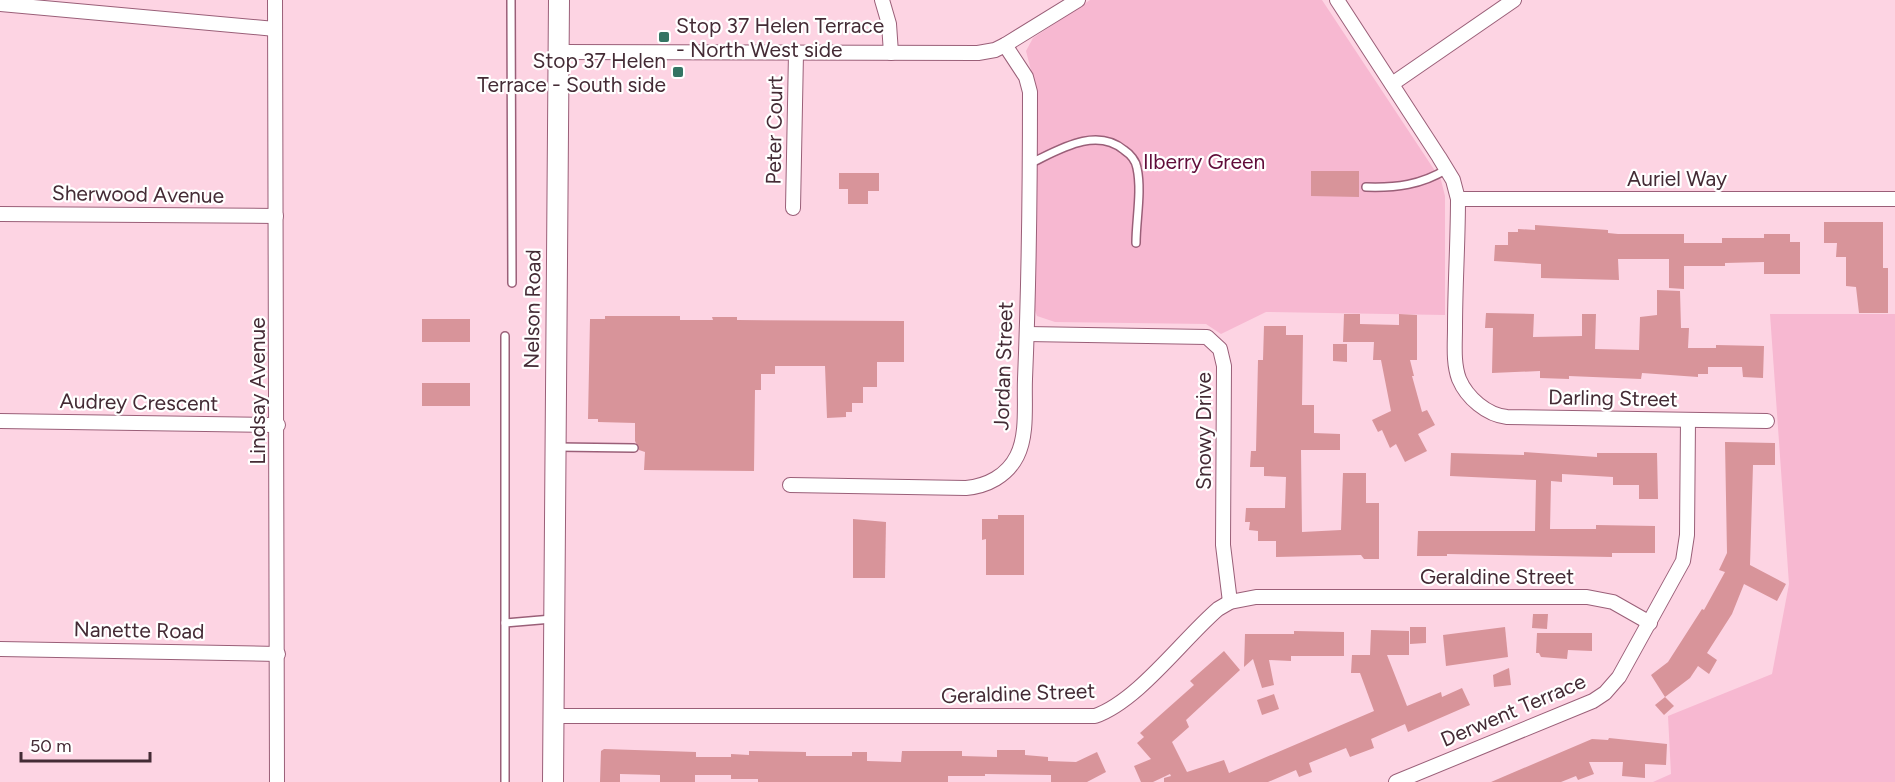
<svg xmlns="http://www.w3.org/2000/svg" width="1895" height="782" viewBox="0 0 1895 782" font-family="Figtree,sans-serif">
<rect width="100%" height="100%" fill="#fdd4e3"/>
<g fill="#f7b8d1">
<polygon points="1090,0 1322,0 1441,180 1445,196 1445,315 1266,312 1221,334 1206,324 1055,322 1037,316 1033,305 1033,78 1026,51 1033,38"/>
<polygon points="1770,314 1895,314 1895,782 1653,782 1671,774 1668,716 1772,674 1789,584"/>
</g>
<g fill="#d8949a">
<polygon points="1311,171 1359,171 1359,197 1311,196"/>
<polygon points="839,173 879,173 879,191 868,191 868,204 848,204 848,189 839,189"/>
<polygon points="1824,222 1883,222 1883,268 1888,268 1888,313 1859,313 1856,287 1846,286 1846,257 1836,257 1837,243 1824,243"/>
<polygon points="1535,225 1608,230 1608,233 1618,234 1684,234 1684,243 1722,243 1722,238 1764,238 1764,234 1790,234 1790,242 1800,242 1800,274 1764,274 1764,262 1725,263 1725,266 1684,266 1684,289 1669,288 1669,259 1618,259 1619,280 1541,278 1541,264 1494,261 1495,245 1508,245 1508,232 1518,232 1518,229 1535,230"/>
<polygon points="1657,290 1680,291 1681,328 1689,328 1688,348 1716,348 1716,345 1764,346 1763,378 1743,377 1742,367 1708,367 1708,374 1698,374 1698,377 1642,373 1641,379 1569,376 1569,379 1540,378 1540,371 1492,373 1493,328 1485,328 1486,313 1534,314 1533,337 1582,336 1582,314 1596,314 1595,349 1639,350 1640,317 1657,315"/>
<polygon points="1344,314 1360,314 1360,324 1399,325 1399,314 1417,315 1417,360 1410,360 1414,376 1412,376 1422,412 1427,410 1435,425 1418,434 1427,451 1405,462 1396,444 1390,448 1382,430 1378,432 1372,420 1391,411 1381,360 1373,360 1374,342 1343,342"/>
<polygon points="605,316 680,316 680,320 713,320 712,317 737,317 737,320 904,321 904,362 877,362 877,387 863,387 863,403 852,403 852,412 846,412 846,417 827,418 825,366 775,366 775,374 761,374 761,390 755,390 754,471 644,470 645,452 639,450 635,441 635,423 598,422 598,419 588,419 590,319 605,319"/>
<rect x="422" y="319" width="48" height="23"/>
<polygon points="1264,326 1286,326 1286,335 1303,335 1302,405 1314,405 1314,433 1340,434 1340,450 1301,450 1302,532 1341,530 1343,473 1366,473 1366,503 1379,503 1379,559 1364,559 1361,555 1276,557 1276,541 1258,541 1258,531 1249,530 1250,522 1245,522 1246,508 1285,508 1286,477 1264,476 1264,467 1250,467 1251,451 1256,451 1258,360 1263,360"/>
<polygon points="1333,344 1347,344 1347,362 1333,361"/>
<rect x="422" y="383" width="48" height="23"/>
<polygon points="1725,442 1775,443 1775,465 1753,465 1750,565 1786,584 1777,601 1744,584 1732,614 1707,653 1717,660 1709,674 1698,666 1690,678 1665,697 1651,675 1668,662 1702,609 1704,610 1725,572 1719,570 1727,553"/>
<polygon points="1524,452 1597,457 1597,453 1657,453 1658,499 1639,499 1639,485 1613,485 1613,477 1562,474 1562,482 1551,481 1550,529 1596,529 1596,525 1655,526 1655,553 1612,553 1612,557 1447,554 1447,556 1417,556 1418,531 1535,531 1536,480 1450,476 1451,453 1524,455"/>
<polygon points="998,515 1024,515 1024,575 986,575 986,539 982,540 982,519 998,519"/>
<polygon points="853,519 886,522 885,578 853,578"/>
<polygon points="1533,614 1548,614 1547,629 1532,628"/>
<polygon points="1410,627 1426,627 1426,643 1410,644"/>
<polygon points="1505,627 1508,657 1446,666 1443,635"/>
<polygon points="1371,630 1409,631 1409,655 1387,655 1407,706 1441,692 1442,697 1462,688 1470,705 1408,732 1405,724 1371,739 1374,748 1350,757 1346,748 1309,763 1312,772 1299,777 1296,770 1268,782 1164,782 1164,778 1171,776 1170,774 1153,782 1141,782 1134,766 1151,759 1137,743 1144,737 1140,733 1194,685 1190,681 1224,651 1240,670 1186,720 1189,727 1172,742 1187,772 1224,760 1229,773 1374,711 1360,673 1351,673 1352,655 1370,655"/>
<polygon points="1294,631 1344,632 1344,656 1291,656 1291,661 1269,660 1274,685 1262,688 1253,659 1244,667 1245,634 1294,634"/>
<polygon points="1537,633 1592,633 1592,651 1568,650 1567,659 1541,657 1539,653 1536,653"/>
<polygon points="1509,668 1511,685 1494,687 1493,675"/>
<polygon points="1274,694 1279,709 1262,715 1257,700"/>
<polygon points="1665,697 1674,706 1664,715 1655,705"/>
<polygon points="1609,738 1667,744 1666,765 1645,764 1645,778 1622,776 1623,762 1589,762 1594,774 1578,780 1576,776 1561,782 1491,782 1592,739 1608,740"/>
<polygon points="604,749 696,752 696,757 731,757 731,754 749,755 749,751 806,752 806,756 852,756 852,752 867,752 867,761 901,762 902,751 962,751 962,756 997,757 997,750 1025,750 1025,755 1048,757 1048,761 1076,762 1097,752 1106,772 1087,782 1051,782 1051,775 985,774 985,776 948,776 948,782 758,782 758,779 731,779 731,775 695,775 695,782 660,782 660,775 620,774 620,782 600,782 601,751"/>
</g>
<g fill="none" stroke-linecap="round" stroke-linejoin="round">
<defs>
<g id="lane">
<polyline points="511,0 512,283"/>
<path d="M1029 164C1057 151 1095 126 1124 150 1130 154 1136 161 1137 168 1142 191 1136 220 1136 243"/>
<path d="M1366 187C1396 188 1421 185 1447 169"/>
<polyline points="557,447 634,448"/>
<polyline points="505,623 552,619"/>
<polyline points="505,782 505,336"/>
</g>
<g id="street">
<polyline points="275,0 277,782"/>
<polyline points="882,0 889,24 891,53"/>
<path d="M1337 0 1439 157 1453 180 1458 199C1458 242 1455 285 1455 328 1455 344 1453 363 1459 379 1467 398 1487 415 1507 417L1767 421"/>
<polyline points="0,4 275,29"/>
<polyline points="559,52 978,53 995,50 1005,45 1078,0"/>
<polyline points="1392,84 1514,0"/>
<polyline points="1458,199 1895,199"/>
<polyline points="793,208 796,53"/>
<polyline points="0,214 276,216"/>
<polyline points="1027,334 1207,337 1220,349 1224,366 1223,545 1230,602"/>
<polyline points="0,421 278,425"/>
<path d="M790 485 966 488C987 486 1007 476 1017 456 1028 434 1024 403 1025 379 1029 284 1030 188 1030 92L1026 77 1005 45"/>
<polyline points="0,649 278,654"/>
<path d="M554 716H1095C1138 701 1182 640 1218 609L1230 602 1256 597H1587L1613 602 1650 623"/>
<polyline points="1396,782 1593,701 1605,693 1619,677 1683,561 1687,535 1688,420"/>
</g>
<polyline id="secondary" points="553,782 559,0"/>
</defs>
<use href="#lane" stroke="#9a5f78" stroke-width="10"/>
<use href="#street" stroke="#9a5f78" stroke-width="16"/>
<use href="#secondary" stroke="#9a5f78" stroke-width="22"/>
<use href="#lane" stroke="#fff" stroke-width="7"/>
<use href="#street" stroke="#fff" stroke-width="14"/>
<use href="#secondary" stroke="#fff" stroke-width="20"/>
</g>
<g fill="#347463" stroke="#fff" stroke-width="2">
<rect x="658" y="31" width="12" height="12" rx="3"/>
<rect x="672" y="66" width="12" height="12" rx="3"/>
</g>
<g text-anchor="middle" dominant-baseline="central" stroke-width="4.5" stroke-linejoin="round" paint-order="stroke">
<g font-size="21" fill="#442b35" stroke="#fff" text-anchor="start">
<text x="676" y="25">Stop 37 Helen Terrace<tspan x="676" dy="24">- North West side</tspan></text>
<text x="666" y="60" text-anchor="end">Stop 37 Helen<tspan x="666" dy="24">Terrace - South side</tspan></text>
</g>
<g font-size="21" fill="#442b35" stroke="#fff">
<text transform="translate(774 130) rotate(-89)">Peter Court</text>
<text x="1677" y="178">Auriel Way</text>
<text transform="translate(138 194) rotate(1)">Sherwood Avenue</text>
<text transform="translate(532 309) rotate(-89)">Nelson Road</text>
<text transform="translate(1003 366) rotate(-88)">Jordan Street</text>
<text transform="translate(257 391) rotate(-90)">Lindsay Avenue</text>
<text transform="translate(1613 398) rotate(1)">Darling Street</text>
<text transform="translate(139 402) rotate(1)">Audrey Crescent</text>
<text transform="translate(1203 431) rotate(-90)">Snowy Drive</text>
<text x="1497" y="576">Geraldine Street</text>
<text transform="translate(139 630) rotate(1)">Nanette Road</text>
<text transform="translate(1018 693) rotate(-2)">Geraldine Street</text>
<text transform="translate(1513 710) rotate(-23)">Derwent Terrace</text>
</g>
<g font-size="21" fill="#610d3a" stroke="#fff">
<text x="1204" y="161">Ilberry Green</text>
</g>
</g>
<path d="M21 752v9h129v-9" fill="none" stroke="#442b35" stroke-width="3"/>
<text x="30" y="752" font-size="18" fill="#442b35" stroke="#ffffff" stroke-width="4.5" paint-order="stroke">50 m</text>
</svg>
